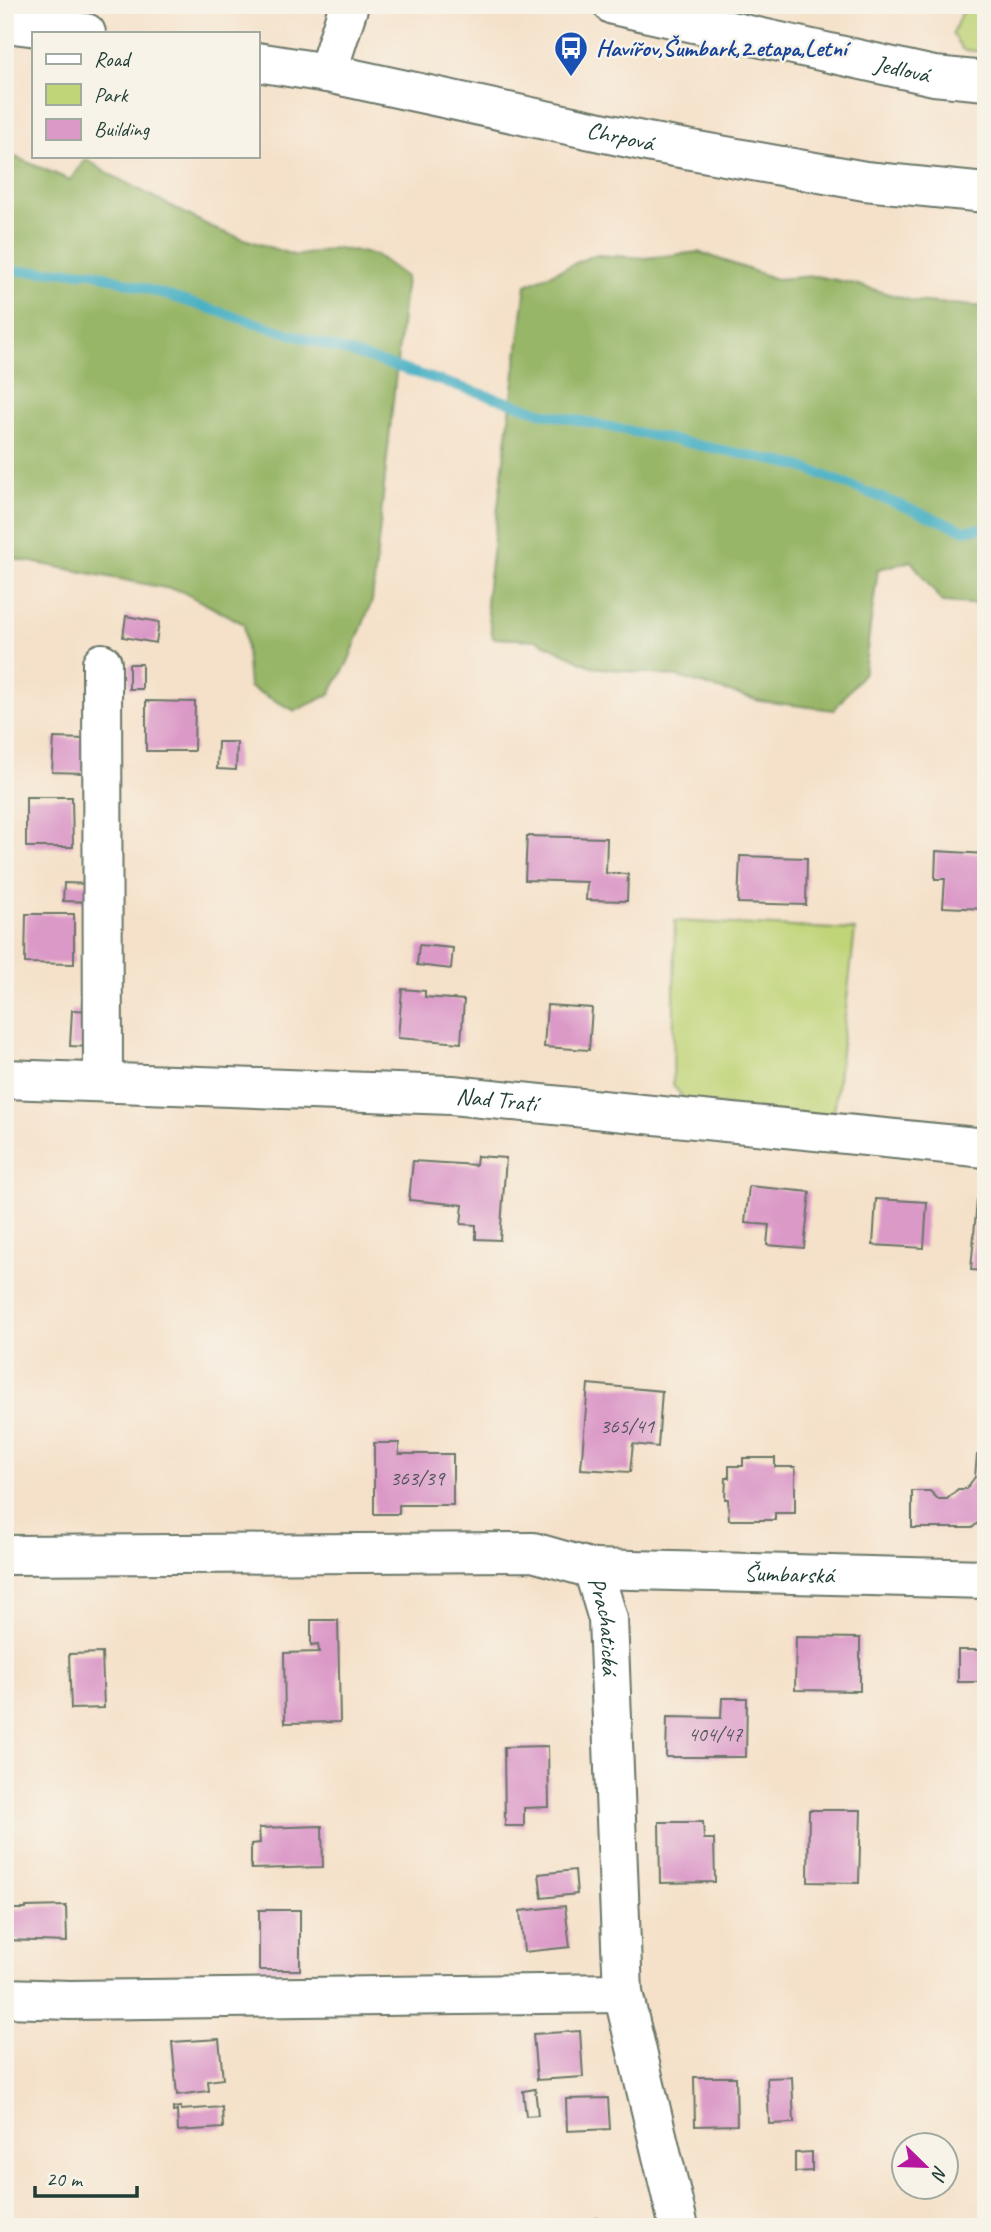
<svg xmlns="http://www.w3.org/2000/svg" width="991" height="2232" font-family="Caveat,sans-serif">
  <rect width="100%" height="100%" fill="#f7f3e8"/>
  <filter id="ink" filterUnits="userSpaceOnUse"><feTurbulence type="fractalNoise" baseFrequency=".0143" numOctaves="2"/><feDisplacementMap in="SourceGraphic" scale="14" xChannelSelector="R" yChannelSelector="G"/><feConvolveMatrix kernelMatrix="1 2 1 2 8 2 1 2 1" color-interpolation-filters="sRGB"/></filter>
  <filter id="wash" filterUnits="userSpaceOnUse"><feTurbulence type="fractalNoise" baseFrequency=".00686" numOctaves="4" result="noise"/><feDisplacementMap in="SourceGraphic" scale="28" xChannelSelector="R" yChannelSelector="G"/><feGaussianBlur stdDeviation="1.57" result="paint"/><feColorMatrix in="noise" values="0 0 0 0 0 0 0 0 0 0 0 0 0 0 0 0 0 1.4 0 .05"/><feComposite in="paint" operator="in"/></filter>
  <g filter="url(#wash)">
    <rect width="100%" height="100%" fill="#f5e1c9"/>
    <g fill="#c0d478" stroke="#708856" stroke-width="2">
      <path d="M969 5H986V52L963 50 953 34 959 18Z"/>
      <path d="M675 921 855 930 833 1122 685 1100 673 1085Z"/>
    </g>
    <g fill="#98b668" stroke="#5c7a4e" stroke-width="2">
      <path d="M5 153 70 180 86 159 107 173 217 230 296 256 337 248 376 255 406 277 372 601 348 662 329 695 295 711 249 687 244 624 181 591 5 557Z"/>
      <path d="M699 252 776 279 815 276 851 283 913 301 986 307V605L942 602 911 561 878 569 864 672 834 710 760 701 678 677 593 667 537 640 493 638 486 602 526 285 594 255 646 258Z"/>
    </g>
    <g fill="none" stroke-linecap="round" stroke-linejoin="round">
      <path stroke="#45afc3" stroke-width="10" d="M5 271 92 272 547 414 800 466 964 530 986 528"/>
    </g>
    <g id="blocks">
      <g fill="#db99c8">
        <path d="M126 616 159 622 156 643 123 637Z"/>
        <rect x="129" y="664" width="13" height="25"/>
        <path d="M146 701 195 702 194 751H146Z"/>
        <path d="M54 738 86 739 84 773 52 772Z"/>
        <path d="M218 742H237L236 770 217 769Z"/>
        <path d="M26 797H72L73 847H26Z"/>
        <path d="M527 836 607 838 606 873 628 874 627 901 586 900 587 882 525 880Z"/>
        <path d="M936 851 986 854 985 909 943 907 945 879H935Z"/>
        <path d="M740 856 807 858 806 905 738 903Z"/>
        <path d="M64 883 92 884 91 902 63 901Z"/>
        <path d="M26 914H74V964L25 963Z"/>
        <path d="M419 945 453 948 451 969 417 965Z"/>
        <path d="M402 989 425 991V997L464 1000 461 1043 398 1038Z"/>
        <path d="M547 1005 592 1008 589 1050 544 1047Z"/>
        <path d="M72 1010 94 1011 93 1047 70 1046Z"/>
        <path d="M477 1156 506 1158 500 1240 476 1239V1225L461 1224 463 1205 409 1200 413 1161 476 1165Z"/>
        <path d="M749 1186 810 1192 804 1248 767 1245 769 1225 745 1223Z"/>
        <path d="M876 1199 927 1202 924 1248 873 1245Z"/>
        <path d="M977 1200H986V1271L971 1270Z"/>
        <path d="M588 1384 662 1391 658 1447 633 1444 630 1472 581 1469Z"/>
        <path d="M374 1443H399V1454H453V1505H399V1514H374Z"/>
        <path d="M977 1455H986V1516L972 1528H912V1491H930L938 1499H947L958 1489H966L975 1477Z"/>
        <path d="M743 1458H775V1467H795V1513H775V1520H729L728 1499H725L726 1478H729V1466H743Z"/>
        <path d="M311 1620H338L340 1722 285 1723 284 1653 319 1652 318 1644 311 1645Z"/>
        <path d="M796 1637 860 1638V1691L795 1690Z"/>
        <rect x="958" y="1650" width="28" height="32"/>
        <path d="M102 1653 104 1708 71 1709 69 1654Z"/>
        <path d="M722 1698H747L746 1757H666L667 1717 721 1718Z"/>
        <path d="M548 1746 549 1807 524 1808V1826H505L504 1747Z"/>
        <path d="M809 1810H861L859 1883 808 1882Z"/>
        <path d="M659 1822H703L704 1839H714L715 1882 660 1883Z"/>
        <path d="M322 1826 323 1867 251 1869V1844L260 1843 259 1828Z"/>
        <path d="M575 1870 577 1894 542 1898 539 1874Z"/>
        <path d="M5 1882H11V1909H26V1907L66 1906 67 1942 5 1940Z"/>
        <path d="M565 1906 570 1947 524 1952 520 1911Z"/>
        <rect x="259" y="1910" width="41" height="60"/>
        <path d="M580 2031 583 2077 537 2080 533 2034Z"/>
        <path d="M219 2039 223 2079 208 2081 209 2091 177 2095 172 2042Z"/>
        <path d="M694 2077H736L737 2125 695 2126Z"/>
        <path d="M792 2077 794 2123 769 2124 767 2078Z"/>
        <path d="M535 2089 538 2115 526 2116 523 2091Z"/>
        <path d="M608 2098 610 2129 567 2131 566 2099Z"/>
        <path d="M181 2107V2110L222 2107 223 2128 178 2131 177 2111 173 2112V2108Z"/>
        <path d="M812 2152V2171L795 2172V2153Z"/>
        <path d="M597 2218 599 2227H563V2225Z"/>
      </g>
    </g>
  </g>
  <g filter="url(#ink)">
    <use href="#blocks" fill-opacity="0" stroke="#6a7668" stroke-width="2"/>
    <g fill="none" stroke-linecap="round" stroke-linejoin="round">
      <g stroke="#6a7668" stroke-width="42">
        <g id="minor">
          <path id="s1" d="M613 5 934 76 986 81"/>
          <path d="M5 23 86 33"/>
          <path id="s2" d="M257 62 327 73 647 142 865 181 986 193"/>
          <path d="M327 73 349 5"/>
          <path d="M102 663 103 1082"/>
          <path id="s3" d="M5 1079 452 1095 986 1148"/>
          <path id="s4" d="M5 1555 533 1552 593 1569 608 1619 623 1993 679 2227"/>
          <path id="s5" d="M593 1569 986 1579"/>
          <path d="M5 1998 70 2000 623 1993"/>
        </g>
      </g>
      <use href="#minor" stroke="#fff" stroke-width="38"/>
    </g>
  </g>
  <defs>
    <g id="bus-pin" transform="scale(1.75)"><path d="M0 17L-7.5 6A9.5 9.5 0 1 1 7.5 6Z" fill="#1a4fb4" stroke="#f7f3e8"/><path d="M-5-6H5V4H4V6H2V4H-2V6H-4V4H-5ZM-3.5-4V0h7V-4ZM-3.5 1.2v1.5H-2V1.2ZM2 1.2v1.5H3.5V1.2Z" fill="#fff"/></g>
  </defs>
  <g fill-rule="evenodd">
    <use href="#bus-pin" x="571" y="48"/>
  </g>
  <g text-anchor="middle" dominant-baseline="central" stroke-width="5" stroke-linejoin="round" paint-order="stroke">
    <g font-size="21" fill="#4e5459">
      <text x="627" y="1426">365/41</text>
      <text x="417" y="1478">363/39</text>
      <text x="715" y="1734">404/47</text>
    </g>
    <g font-size="24" font-weight="bold" fill="#164399" stroke="#f7f3e8" text-anchor="start">
      <text x="596" y="48">Havířov,Šumbark,2.etapa,Letní</text>
    </g>
    <g font-size="24" fill="#1f3d34" stroke="#f7f3e8">
      <text stroke="none"><textPath href="#s1" startOffset="296">Jedlová</textPath></text>
      <text stroke="none"><textPath href="#s2" startOffset="371">Chrpová</textPath></text>
      <text stroke="none"><textPath href="#s3" startOffset="492">Nad Tratí</textPath></text>
      <text stroke="none"><textPath href="#s5" startOffset="196">Šumbarská</textPath></text>
      <text stroke="none"><textPath href="#s4" startOffset="649">Prachatická</textPath></text>
    </g>
  </g>
  <rect width="991" height="2232" fill="none" stroke="#f7f3e8" stroke-width="28"/>
  <rect x="32" y="32" width="228" height="126" fill="#f7f3e8" stroke="#a1aaa0" stroke-width="2"/>
  <rect x="46" y="54" width="35" height="10" fill="#ffffff" stroke="#a1aaa0" stroke-width="2"/>
  <text x="94" y="66" font-size="21" fill="#1f3d34">Road</text>
  <rect x="46" y="84" width="35" height="21" fill="#c0d478" stroke="#a1aaa0" stroke-width="2"/>
  <text x="94" y="102" font-size="21" fill="#1f3d34">Park</text>
  <rect x="46" y="119" width="35" height="21" fill="#db99c8" stroke="#a1aaa0" stroke-width="2"/>
  <text x="94" y="136" font-size="21" fill="#1f3d34">Building</text>
  <g transform="translate(925 2166) rotate(113)"><circle r="33" fill="#f7f3e8" stroke="#a1aaa0" stroke-width="2"/>
  <path d="M0-5L12 26L0 18L-12 26Z" fill="#b5179e"/>
  <text y="-10" font-size="19" font-weight="bold" text-anchor="middle" fill="#1f3d34">N</text>
  </g>
  <path d="M35 2186v10h102v-10" fill="none" stroke="#1f3d34" stroke-width="3.5"/>
  <text x="46" y="2186" font-size="21" fill="#1f3d34" stroke="#f7f3e8" stroke-width="5" paint-order="stroke">20 m</text>
</svg>
